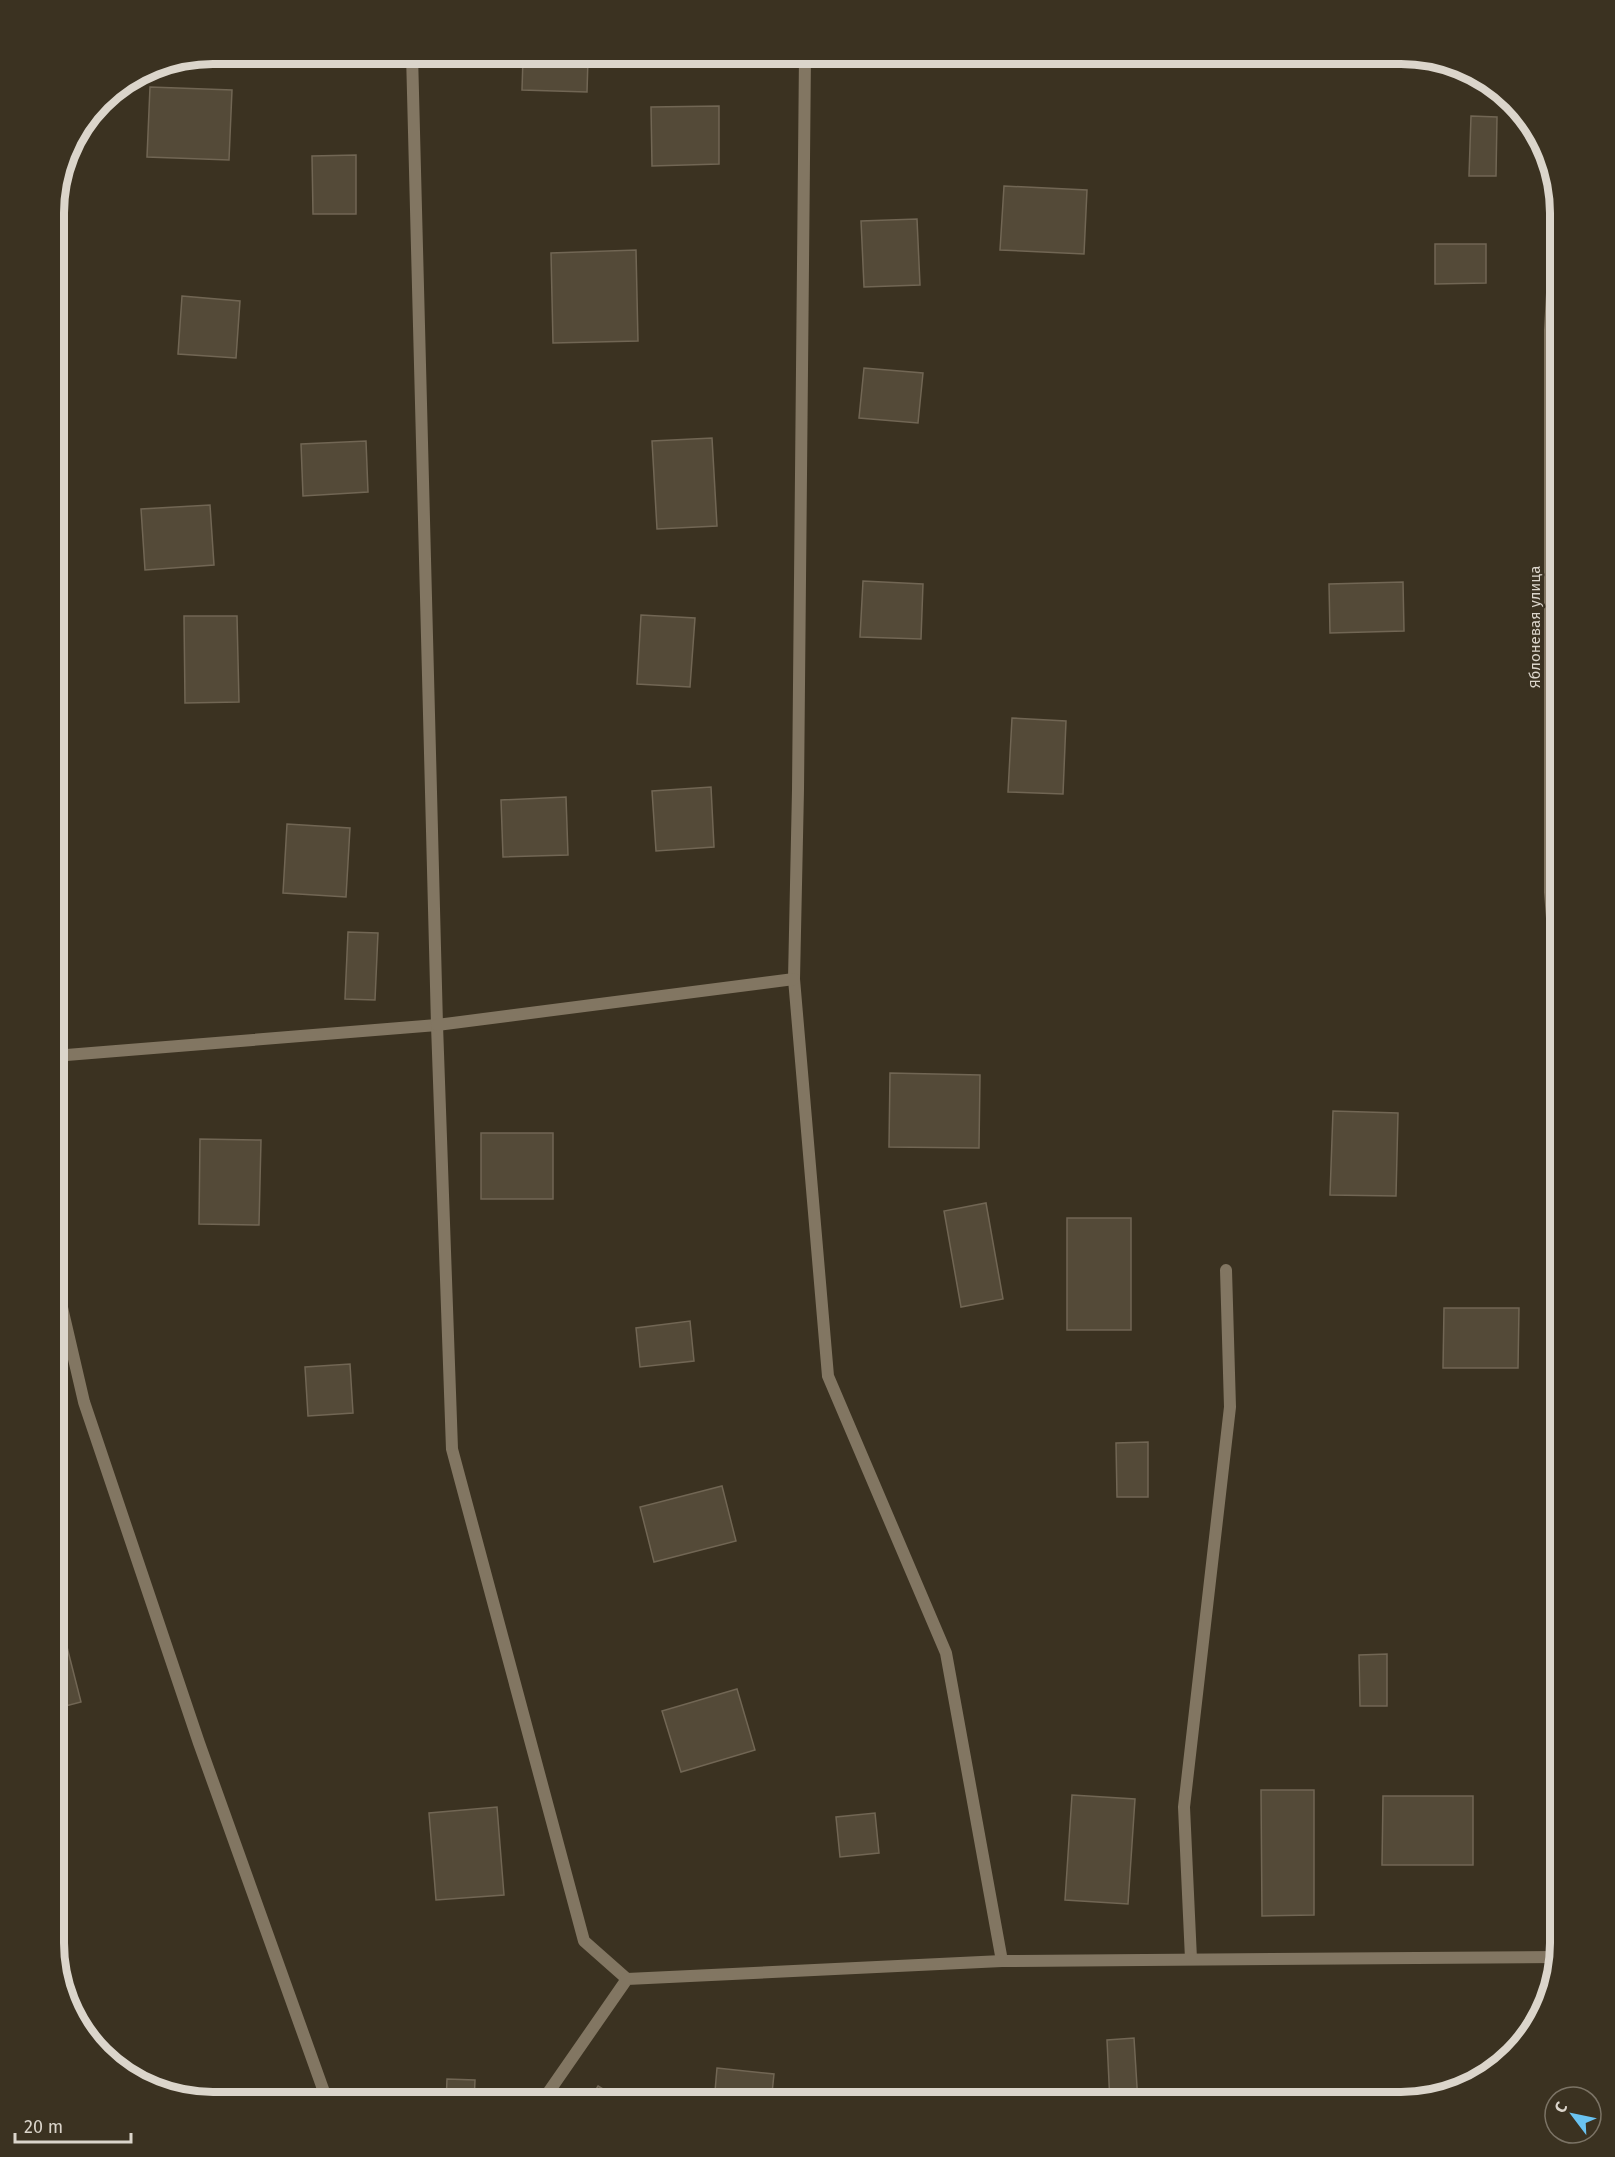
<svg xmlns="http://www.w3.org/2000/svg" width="1615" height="2157" font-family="'Fira Sans',sans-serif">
  <rect width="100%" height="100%" fill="#3b3221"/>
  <g fill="#544a38" stroke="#716654" stroke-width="1.5">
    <path d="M523 57 588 59 587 92 522 90Z"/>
    <path d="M150 87 232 90 229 160 147 157Z"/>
    <path d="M719 106V164L652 166 651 107Z"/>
    <path d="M1471 116 1497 117 1496 176H1469Z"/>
    <path d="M356 155V214H313L312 156Z"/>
    <path d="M1004 186 1087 190 1084 254 1000 250Z"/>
    <path d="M917 219 920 285 864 287 861 221Z"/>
    <path d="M1435 244H1486V283L1435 284Z"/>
    <path d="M636 250 638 341 553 343 551 253Z"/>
    <path d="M182 296 240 301 236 358 178 354Z"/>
    <path d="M864 368 923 373 918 423 859 418Z"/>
    <path d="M712 438 717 526 657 529 652 441Z"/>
    <path d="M366 441 368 492 303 496 301 444Z"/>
    <path d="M210 505 214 565 145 570 141 509Z"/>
    <path d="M863 581 923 584 921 639 860 637Z"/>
    <path d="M1403 582 1404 631 1330 633 1329 584Z"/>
    <path d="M641 615 695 618 690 687 637 684Z"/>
    <path d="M184 616H237L239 702 185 703Z"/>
    <path d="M1012 718 1066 721 1063 794 1008 792Z"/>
    <path d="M711 787 714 847 656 851 652 791Z"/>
    <path d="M566 797 568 855 503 857 501 800Z"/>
    <path d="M287 824 350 828 346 897 283 893Z"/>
    <path d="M348 932 378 933 375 1000 345 999Z"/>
    <path d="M890 1073 980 1075 979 1148 889 1147Z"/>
    <path d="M1333 1111 1398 1113 1396 1196 1330 1195Z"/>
    <rect x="481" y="1133" width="72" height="66"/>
    <path d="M200 1139 261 1140 259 1225 199 1224Z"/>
    <path d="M986 1203 1003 1299 961 1307 944 1211Z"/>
    <rect x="1067" y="1218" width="64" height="112"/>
    <path d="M1444 1308H1519L1518 1368H1443Z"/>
    <path d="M690 1321 694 1361 640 1367 636 1328Z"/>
    <path d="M350 1364 353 1413 308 1416 305 1367Z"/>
    <path d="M1148 1442V1497H1117L1116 1443Z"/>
    <path d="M722 1486 736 1541 654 1562 640 1507Z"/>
    <path d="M67 1647 81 1702 54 1709V1650Z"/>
    <path d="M1387 1654V1706H1360L1359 1655Z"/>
    <path d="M737 1689 755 1750 681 1772 662 1711Z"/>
    <path d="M1261 1790H1314V1915L1262 1916Z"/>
    <path d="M1072 1795 1135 1799 1128 1904 1065 1900Z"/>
    <path d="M1383 1796H1473V1865H1382Z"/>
    <path d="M497 1807 504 1895 436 1900 429 1813Z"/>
    <path d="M875 1813 879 1853 840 1857 836 1817Z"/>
    <path d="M1134 2038 1138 2103H1110L1107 2040Z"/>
    <path d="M717 2068 774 2074 771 2103H714Z"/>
    <path d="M447 2079 475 2080 474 2103H446Z"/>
    <path d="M598 2086 626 2103H588Z"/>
  </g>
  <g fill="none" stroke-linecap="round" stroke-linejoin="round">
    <g stroke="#827662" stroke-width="12">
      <path d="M54 1056 437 1025"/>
      <path d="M1191 1959 1184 1807 1230 1407 1226 1270"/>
    </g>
    <g stroke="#827662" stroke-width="12">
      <path d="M412 54 437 1025 452 1449 584 1941 627 1979"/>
      <path d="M805 54 798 790 794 979 828 1376 946 1653 1002 1961"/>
      <path d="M1557 200 1550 330V892L1560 1022 1561 1053"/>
      <path d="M437 1025 794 979"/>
      <path d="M54 1273 84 1402 199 1743 328 2103"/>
      <path d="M541 2103 627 1979 1002 1961 1558 1957"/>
    </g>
  </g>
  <g text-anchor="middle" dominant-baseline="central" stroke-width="4.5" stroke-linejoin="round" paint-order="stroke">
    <g font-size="15" fill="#dbd5cb" stroke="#3b3221">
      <text transform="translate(1535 627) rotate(-90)">Яблоневая улица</text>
    </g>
  </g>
  <path d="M0 0H1615V2157H0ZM213 64H1401A149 149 0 0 1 1550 213V1943A149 149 0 0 1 1401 2092H213A149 149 0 0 1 64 1943V213A149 149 0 0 1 213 64Z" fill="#3b3221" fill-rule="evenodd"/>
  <path fill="none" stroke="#dbd5cb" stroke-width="8" d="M213 64H1401A149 149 0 0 1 1550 213V1943A149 149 0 0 1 1401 2092H213A149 149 0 0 1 64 1943V213A149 149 0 0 1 213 64Z"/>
  <g transform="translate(1573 2115) rotate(302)"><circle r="28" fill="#3b3221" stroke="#7b7365" stroke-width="1.5"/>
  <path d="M0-4.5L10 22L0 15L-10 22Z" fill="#6ac3f1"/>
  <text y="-9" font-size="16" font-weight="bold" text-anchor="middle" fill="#dbd5cb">С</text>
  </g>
  <path d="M15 2133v9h116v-9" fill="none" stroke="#dbd5cb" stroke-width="3"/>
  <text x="24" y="2133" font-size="18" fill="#dbd5cb" stroke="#3b3221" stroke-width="4.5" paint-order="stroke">20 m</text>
</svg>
